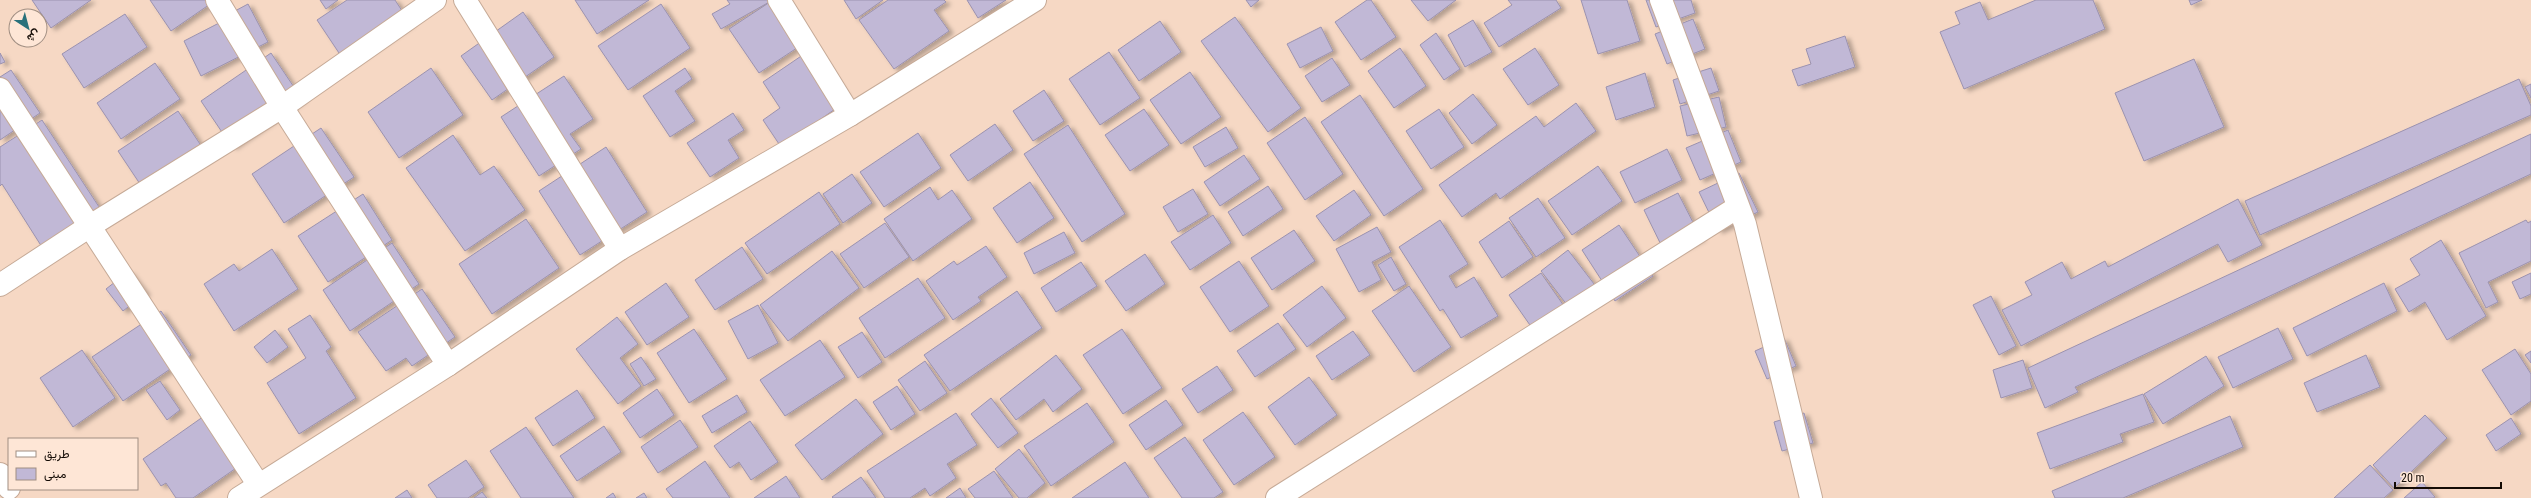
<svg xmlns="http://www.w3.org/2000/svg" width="2531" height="498" font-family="'Roboto Condensed',Vazirmatn,sans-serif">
  <defs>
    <filter id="shadow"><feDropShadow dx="4.5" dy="2.5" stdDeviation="2" flood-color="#0004"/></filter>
  </defs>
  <rect width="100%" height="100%" fill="#f6d8c4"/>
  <g fill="#c1b8d6" stroke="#9b92af" filter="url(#shadow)">
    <path d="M32 0H91L51 28Z"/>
    <path d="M150 0H216L171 31Z"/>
    <path d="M320 0H338L326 9Z"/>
    <path d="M347 0H395L410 23 347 65 317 20Z"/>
    <path d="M575 0H649L597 34Z"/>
    <path d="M727 0H773L721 29 712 14 730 4Z"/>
    <path d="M773 0 809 40 759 73 729 29Z"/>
    <path d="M844 0H883L856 19Z"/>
    <path d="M888 0H944L946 2 934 10 949 31 894 69 859 20Z"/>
    <path d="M967 0H1006L978 18Z"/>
    <path d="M1246 0H1259L1251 7Z"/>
    <path d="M1367 0H1371L1396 37 1361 60 1335 22Z"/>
    <path d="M1411 0H1456L1428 21Z"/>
    <path d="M1508 0H1556L1561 8 1499 47 1484 23 1512 5Z"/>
    <path d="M1581 0H1627L1640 41 1598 54Z"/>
    <path d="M1646 0H1691L1695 13 1656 27Z"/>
    <path d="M2036 0H2093L2105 29 1964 89 1940 32 1960 24 1955 12 1980 2 1988 20Z"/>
    <path d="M2189 0H2202L2191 5Z"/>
    <path d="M248 4 268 42 201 76 184 41 221 22 220 19Z"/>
    <path d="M661 4 690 48 628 90 598 46Z"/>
    <path d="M523 12 554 57 492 100 461 56Z"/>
    <path d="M125 14 147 47 84 88 62 54Z"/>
    <path d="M1235 17 1301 108 1268 132 1201 41Z"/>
    <path d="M1693 19 1705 49 1667 64 1655 34Z"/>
    <path d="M1473 20 1492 52 1465 67 1448 35Z"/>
    <path d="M1160 21 1181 52 1139 81 1118 50Z"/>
    <path d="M1321 27 1333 51 1300 68 1287 44Z"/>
    <path d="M1436 33 1460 69 1444 80 1420 45Z"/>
    <path d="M1845 36 1855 67 1798 86 1792 70 1811 64 1806 49Z"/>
    <path d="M813 48 848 100 781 147 763 120 780 108 763 82Z"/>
    <path d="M1400 48 1426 86 1394 108 1368 71Z"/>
    <path d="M1535 48 1559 85 1528 105 1503 69Z"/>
    <path d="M1109 52 1140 98 1100 125 1069 79Z"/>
    <path d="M0 53 5 62 0 64Z"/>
    <path d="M271 53 302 99 232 147 201 101Z"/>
    <path d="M1332 58 1350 85 1322 102 1305 76Z"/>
    <path d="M2194 59 2224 127 2144 161 2115 93Z"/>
    <path d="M155 63 180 99 121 139 97 103Z"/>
    <path d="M431 68 463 115 399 158 368 112Z"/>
    <path d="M685 68 692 79 675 91 695 121 670 137 643 96Z"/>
    <path d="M1711 68 1719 91 1680 104 1673 80Z"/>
    <path d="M11 70 40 113 0 140V77Z"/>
    <path d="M1190 72 1221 117 1181 144 1150 100Z"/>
    <path d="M1645 73 1655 107 1616 120 1606 87Z"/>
    <path d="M564 76 593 119 570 134 581 149 539 176 501 117Z"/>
    <path d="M2519 79 2531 106V115L2260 235 2245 201Z"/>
    <path d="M2531 84V98L2525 87Z"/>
    <path d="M1044 90 1064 121 1033 141 1013 111Z"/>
    <path d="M1473 94 1497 125 1472 144 1449 113Z"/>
    <path d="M1360 95 1423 189 1384 216 1321 122Z"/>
    <path d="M1719 97 1726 127 1687 136 1680 106Z"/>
    <path d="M1576 103 1596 131 1500 199 1496 193 1462 217 1439 185 1536 116 1544 127Z"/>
    <path d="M1144 109 1169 145 1130 171 1105 135Z"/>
    <path d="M1439 109 1464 147 1431 169 1406 131Z"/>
    <path d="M178 111 206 153 146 193 118 151Z"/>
    <path d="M733 113 744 130 728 140 739 158 710 177 687 143Z"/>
    <path d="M1305 117 1343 174 1305 200 1267 143Z"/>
    <path d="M42 120 105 216 47 255 2 184 0 186V147Z"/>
    <path d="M995 124 1013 150 968 181 950 155Z"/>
    <path d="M1068 125 1125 214 1082 242 1024 154Z"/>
    <path d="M1226 127 1238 148 1205 167 1193 147Z"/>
    <path d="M321 128 354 177 284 223 252 174Z"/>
    <path d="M1728 130 1741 162 1700 180 1686 148Z"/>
    <path d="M918 133 941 168 884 207 860 172Z"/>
    <path d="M2531 134V174L2075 387 2078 392 2045 408 2028 368Z"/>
    <path d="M453 135 480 175 494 166 525 210 465 251 406 168Z"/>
    <path d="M606 147 647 212 580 255 539 191Z"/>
    <path d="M1667 149 1682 180 1635 203 1620 172Z"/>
    <path d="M1244 155 1260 179 1220 206 1204 182Z"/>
    <path d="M1598 166 1622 201 1572 235 1548 201Z"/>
    <path d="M1739 173 1758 212 1718 231 1699 192Z"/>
    <path d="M852 174 872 203 843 223 823 194Z"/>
    <path d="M1030 182 1054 218 1017 243 993 208Z"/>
    <path d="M1268 186 1283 209 1243 236 1228 212Z"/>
    <path d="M930 187 938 200 952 190 972 219 913 261 884 219Z"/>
    <path d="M1193 189 1208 214 1178 232 1163 207Z"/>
    <path d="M1354 190 1371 215 1334 241 1316 216Z"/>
    <path d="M819 192 840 224 767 274 745 243Z"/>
    <path d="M1678 193 1701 238 1666 255 1644 210Z"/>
    <path d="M363 194 392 240 328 282 298 236Z"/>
    <path d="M1538 198 1565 238 1536 257 1509 218Z"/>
    <path d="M2238 199 2262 245 2228 262 2218 244 2021 346 2002 310 2032 295 2025 282 2062 262 2071 279 2105 261 2108 267Z"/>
    <path d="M1213 215 1231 243 1190 270 1171 242Z"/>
    <path d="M526 219 559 268 492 314 459 264Z"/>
    <path d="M1440 220 1468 264 1449 276 1456 288 1474 277 1498 316 1461 338 1443 309 1440 311 1399 247Z"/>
    <path d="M2526 220 2528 223 2531 221V261L2488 282 2498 302 2486 308 2459 253Z"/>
    <path d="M1509 221 1533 257 1502 278 1479 242Z"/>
    <path d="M885 223 909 257 864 288 840 254Z"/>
    <path d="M1619 225 1653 276 1615 301 1582 250Z"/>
    <path d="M1377 227 1391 252 1372 262 1381 280 1359 292 1336 249Z"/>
    <path d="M1294 230 1315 261 1272 290 1251 258Z"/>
    <path d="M1064 232 1075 253 1034 274 1024 253Z"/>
    <path d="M2441 240 2486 316 2447 340 2425 302 2409 312 2395 289 2420 275 2410 259Z"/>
    <path d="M392 243 419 284 350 331 323 290Z"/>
    <path d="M986 246 1007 277 978 297 981 301 953 320 926 281 954 261 957 265Z"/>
    <path d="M742 247 763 279 715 310 695 280Z"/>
    <path d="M272 249 298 289 234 331 204 284 234 264 239 271Z"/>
    <path d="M1568 250 1601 293 1574 314 1541 271Z"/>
    <path d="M832 251 859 288 788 341 760 305Z"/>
    <path d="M1145 254 1165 284 1126 311 1105 281Z"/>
    <path d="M1391 257 1406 284 1394 291 1378 265Z"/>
    <path d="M1239 261 1269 306 1230 332 1200 287Z"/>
    <path d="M1081 262 1097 286 1056 312 1041 288Z"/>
    <path d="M129 271 146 293 123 311 106 289Z"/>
    <path d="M1541 273 1564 306 1532 328 1509 295Z"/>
    <path d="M2531 273V294L2520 299 2512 282Z"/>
    <path d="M918 278 945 318 885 358 859 318Z"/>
    <path d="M666 283 689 317 647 345 625 312Z"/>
    <path d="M2384 283 2397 311 2307 356 2293 328Z"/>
    <path d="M1322 286 1346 318 1307 347 1283 315Z"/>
    <path d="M1409 286 1451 347 1414 372 1372 311Z"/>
    <path d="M422 289 455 337 412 366 406 358 386 371 358 332Z"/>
    <path d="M1017 291 1042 328 950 391 924 355Z"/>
    <path d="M1991 296 2016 346 1999 355 1973 305Z"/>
    <path d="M758 305 778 343 748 359 728 321Z"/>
    <path d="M161 311 191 355 123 401 92 357Z"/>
    <path d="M310 315 331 347 326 351 356 398 299 434 267 383 306 358 288 329Z"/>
    <path d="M617 317 638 344 620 358 641 386 618 404 576 349Z"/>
    <path d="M1278 323 1296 349 1255 377 1237 351Z"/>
    <path d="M2278 328 2293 359 2233 388 2218 357Z"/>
    <path d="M694 329 727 379 689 403 657 353Z"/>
    <path d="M1122 329 1162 388 1123 414 1083 355Z"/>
    <path d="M275 330 288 347 267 363 254 347Z"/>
    <path d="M1353 331 1370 355 1332 380 1316 356Z"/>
    <path d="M862 332 882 362 858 378 838 347Z"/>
    <path d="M1784 338 1796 366 1767 379 1755 351Z"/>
    <path d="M820 340 845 377 785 416 760 380Z"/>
    <path d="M2515 349 2531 374V401L2511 415 2482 370Z"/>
    <path d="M82 350 115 398 73 427 40 378Z"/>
    <path d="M2531 351V363L2525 355Z"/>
    <path d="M1056 355 1082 389 1053 412 1044 399 1016 420 1000 399Z"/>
    <path d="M2366 355 2380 387 2317 412 2304 383Z"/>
    <path d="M2206 356 2224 386 2163 424 2144 394Z"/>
    <path d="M641 357 656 379 644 386 630 364Z"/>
    <path d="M2023 360 2032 388 2001 398 1993 370Z"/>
    <path d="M925 361 947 393 920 411 898 380Z"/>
    <path d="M1217 366 1233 390 1198 413 1182 389Z"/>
    <path d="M1309 377 1337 415 1295 445 1268 407Z"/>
    <path d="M160 381 180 410 167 420 146 390Z"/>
    <path d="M897 386 915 414 891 430 873 402Z"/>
    <path d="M657 389 674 415 640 438 623 413Z"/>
    <path d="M577 390 595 418 553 446 535 418Z"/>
    <path d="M2143 394 2154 422 2120 434 2123 442 2050 469 2037 433Z"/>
    <path d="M737 395 747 412 712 433 702 416Z"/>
    <path d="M991 398 1018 433 998 448 971 414Z"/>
    <path d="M856 399 883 434 822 480 795 445Z"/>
    <path d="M1166 400 1183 425 1146 450 1129 425Z"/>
    <path d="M1087 403 1114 442 1051 486 1024 446Z"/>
    <path d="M1243 412 1275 457 1234 485 1203 440Z"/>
    <path d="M956 413 977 445 947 464 956 478 930 496 925 488 910 498H885L867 471Z"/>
    <path d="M1804 413 1813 443 1782 451 1774 422Z"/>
    <path d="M207 414 242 464 193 498H176L166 483 161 486 143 459Z"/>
    <path d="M2425 415 2447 438 2394 488 2373 465Z"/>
    <path d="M2230 416 2243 447 2123 498H2055L2052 491Z"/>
    <path d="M2511 418 2521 434 2496 451 2486 435Z"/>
    <path d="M680 420 698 447 658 473 641 447Z"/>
    <path d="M750 421 778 462 751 480 739 462 730 468 714 446Z"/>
    <path d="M604 426 621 452 577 481 560 456Z"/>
    <path d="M526 427 574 498H521L490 451Z"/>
    <path d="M1185 437 1223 492 1214 498H1182L1154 458Z"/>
    <path d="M1019 449 1045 483 1027 498H1019L995 469Z"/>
    <path d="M466 460 484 487 468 498H437L428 485Z"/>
    <path d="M705 461 730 498H673L666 489Z"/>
    <path d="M1125 462 1149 498H1072Z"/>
    <path d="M2370 465 2393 490 2384 498H2334Z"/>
    <path d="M994 471 1013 498H975L968 489Z"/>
    <path d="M786 476 800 498H754Z"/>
    <path d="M861 477 876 498H833L832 497Z"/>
    <path d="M2422 482 2435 497 2433 498H2404Z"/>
    <path d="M960 488 966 498H946Z"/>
    <path d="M407 490 412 498H395Z"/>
    <path d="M482 492 487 498H474Z"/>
    <path d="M613 493 616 498H606Z"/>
    <path d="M644 493 647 498H636Z"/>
  </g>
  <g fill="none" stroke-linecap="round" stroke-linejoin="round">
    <g stroke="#c6aa97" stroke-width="24">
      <g id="minor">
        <path d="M217 0 282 107 448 365"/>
        <path d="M465 0 620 249"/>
        <path d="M779 0 850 115"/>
        <path d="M1661 0 1745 224 1811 498"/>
        <path d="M0 89 258 484"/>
        <path d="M0 285 90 226 282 107 435 0"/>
        <path d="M0 474 9 488"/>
        <path d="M239 498 448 365 620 249 850 115 1035 0"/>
        <path d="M1277 498 1738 207"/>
      </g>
    </g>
    <use href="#minor" stroke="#fff" stroke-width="22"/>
  </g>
  <rect x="8" y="438" width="130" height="52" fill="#fee6d6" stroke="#a08e82"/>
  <rect x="16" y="451" width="20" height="6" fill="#ffffff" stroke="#a08e82"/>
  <text x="44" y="458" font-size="12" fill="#140b05">طريق</text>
  <rect x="16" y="468" width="20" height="12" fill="#c1b8d6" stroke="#a08e82"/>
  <text x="44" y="478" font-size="12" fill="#140b05">مبنى</text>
  <g transform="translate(28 28) rotate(144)"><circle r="19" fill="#fee6d6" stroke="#a08e82"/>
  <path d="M0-3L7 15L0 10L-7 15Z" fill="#29717b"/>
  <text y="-6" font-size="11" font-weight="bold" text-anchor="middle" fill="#140b05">ش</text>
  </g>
  <path d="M2395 482v6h106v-6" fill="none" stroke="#140b05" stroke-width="2"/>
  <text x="2401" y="482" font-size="12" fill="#140b05" stroke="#fee6d6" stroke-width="3" paint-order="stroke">20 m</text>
</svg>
